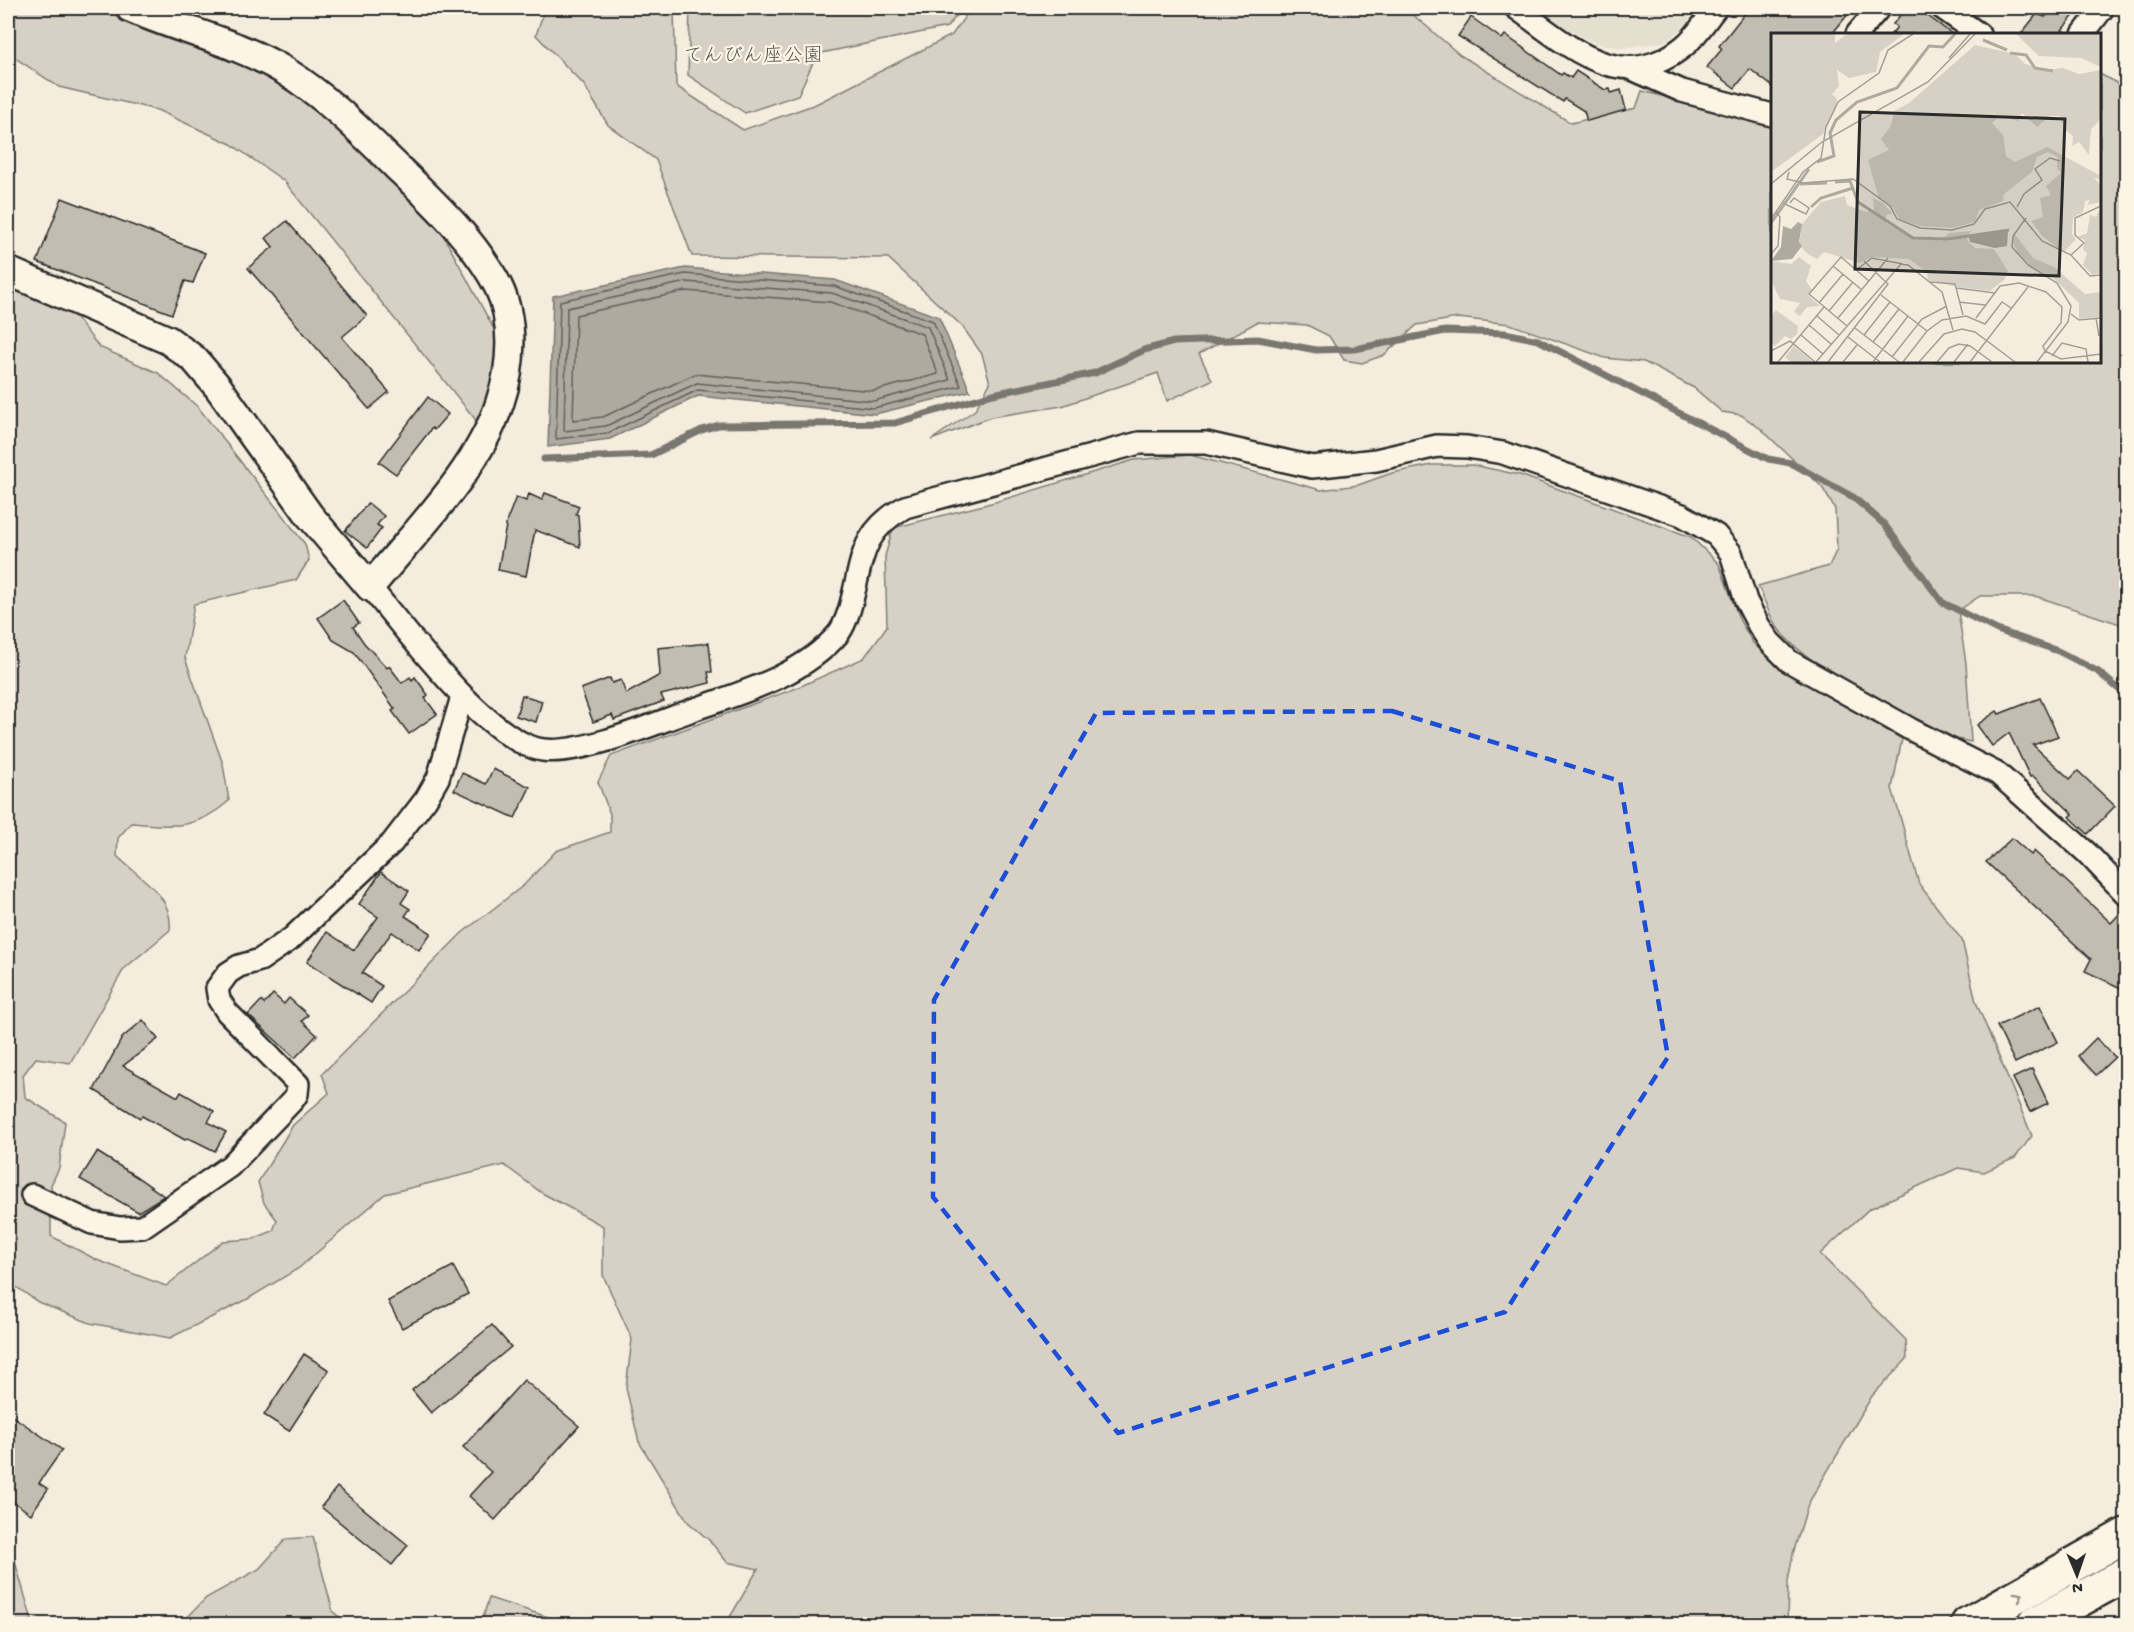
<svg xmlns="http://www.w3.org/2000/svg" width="2134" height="1632" font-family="'Gochi Hand','Klee One',sans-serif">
  <rect width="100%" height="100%" fill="#f4edde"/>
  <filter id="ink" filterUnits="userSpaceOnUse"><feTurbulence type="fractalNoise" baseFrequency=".0167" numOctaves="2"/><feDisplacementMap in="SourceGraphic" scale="12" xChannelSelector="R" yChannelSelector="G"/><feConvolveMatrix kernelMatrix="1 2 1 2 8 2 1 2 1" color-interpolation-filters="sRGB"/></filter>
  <g filter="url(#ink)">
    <path fill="#e5dfd0" d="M1538 8H1698L1681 30 1664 42 1620 48 1595 43 1572 32Z"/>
    <g fill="#d6d1c4" stroke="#807e78" stroke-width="1.5">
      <path d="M8 8H119L254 55 428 207 502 344 487 434 284 181 231 144 157 110 59 87 8 53Z"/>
      <path d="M545 8H674L676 86 743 130 816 104 952 35 971 8H1405L1460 55 1571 123 1636 108 1642 91 1749 118 1772 120V362H2100V74L2126 88V626L2035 596H1980L1958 611 1966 663 1971 742 1957 739C1910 716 1801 667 1775 624 1768 612 1764 598 1758 586L1829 566 1837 549 1835 509 1822 487 1761 429 1741 415 1722 412 1694 388 1644 362 1605 358 1510 324 1458 318 1417 325 1384 355 1362 363 1344 360 1329 336 1307 325 1257 322 1199 354 1212 380 1167 401 1158 373 1062 406 991 417 931 440 975 410 990 383 982 354 962 326 888 258 692 256 656 160 608 125 584 85 536 35Z"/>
      <path d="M690 8H963L947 27 817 54 798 95 745 113 688 75Z"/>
      <path d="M8 280 74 315 99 347 158 373 198 407 305 544 309 560 296 580 194 604 185 658 223 764 229 801C194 831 174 826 131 823L118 838 117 856C140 879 173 894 170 930L124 969 70 1063 36 1058 23 1075 25 1097 65 1122 59 1168 51 1185V1236L97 1260 166 1286 223 1241 253 1239 273 1231 277 1220 264 1203 258 1182 293 1125 329 1093 322 1074 462 933 524 885 556 851 610 832V814L598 782 611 756 794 689 864 658 887 626 885 556 893 528 995 502 1134 460 1190 455 1321 490 1358 485 1392 473 1432 465H1473L1520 475 1691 537 1719 564 1740 621 1753 643 1779 668 1902 739 1892 788 1919 884 1962 940 1976 1002 2032 1136 2015 1158 1984 1172 1958 1168 1869 1209 1820 1254 1906 1340 1907 1359 1872 1396 1808 1504 1793 1554 1788 1581 1787 1624H726L758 1569 727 1562 710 1541 688 1522 639 1442 626 1388 632 1339 603 1275V1226L542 1193 504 1165 385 1194 299 1268 246 1300 170 1338 90 1323 38 1302 8 1281Z"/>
      <path d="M8 1537 33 1624H8Z"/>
      <path d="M313 1537 333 1612 349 1624H181L206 1598 259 1569 286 1539Z"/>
      <path d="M489 1598 570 1624H481Z"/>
    </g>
    <path fill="#afaaa0" stroke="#7a7771" stroke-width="1.5" d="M685 268 835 280 939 317 970 391 875 414 698 396 610 439 548 447 553 296Z"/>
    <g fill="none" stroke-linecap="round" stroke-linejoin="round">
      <g stroke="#605e5a" stroke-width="1.5">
        <path d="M685 274 834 286 933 321 961 386 874 408 698 390 608 433 556 439 560 301Z"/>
        <path d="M686 282 832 293 928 327 950 380 874 401 697 383 606 426 564 431 567 308Z"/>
        <path d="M686 291 830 302 922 334 938 374 873 391 695 374 603 417 573 420 576 315Z"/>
      </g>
      <path stroke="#7a7771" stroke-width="7" d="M544 459 651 455 702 430 719 425 895 423 993 394 1095 373 1144 350 1174 342 1258 339 1316 350 1355 349 1445 331 1505 333 1538 340 1768 459 1791 463 1853 497 1884 524 1942 602 1997 630 2058 651 2097 671 2126 695"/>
    </g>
    <g fill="#c2bdb1" stroke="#2b2b2b" stroke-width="1.5">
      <path d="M1749 8H1853L1832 34H1773V87L1750 69 1735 88 1707 67 1722 49 1719 46Z"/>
      <path d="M1906 8H1917L1952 34H1891L1897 27 1893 24Z"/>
      <path d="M2053 8H2080L2062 30 2069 34H2021L2037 14 2045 17Z"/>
      <path d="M1471 17 1502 39 1505 35 1561 75 1563 73 1571 78 1576 71 1605 90 1610 89 1611 93 1621 90 1626 110 1587 121 1584 111 1565 99 1563 102 1458 36Z"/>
      <path d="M62 198 205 253 193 283 185 281 172 314 37 262Z"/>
      <path d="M287 221 367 316 342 337 389 392 369 409 248 268 273 247 266 238Z"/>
      <path d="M428 397 448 414 434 430 432 428 396 474 379 462Z"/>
      <path d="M545 493 579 506 576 514 578 515 580 547 535 530 526 576 498 570 507 520 516 497 526 501 529 494 542 500Z"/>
      <path d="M368 503 384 516 377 525 382 528 367 548 345 531Z"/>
      <path d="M343 600 359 623 353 627 364 643 387 668 389 666 402 683 410 677 412 680 415 677 428 695 425 698 437 714 409 734 392 711 395 709 354 652 333 640 318 618Z"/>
      <path d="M709 643 712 672H708L710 683 661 695 664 701 614 720 612 715 593 722 581 689 610 678 612 683 621 680 626 694 660 675 658 648Z"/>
      <path d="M522 695 542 701 536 722 516 716Z"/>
      <path d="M2040 698 2058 736 2033 745 2070 779 2078 771 2115 806 2088 834 2070 817 2073 814 2033 776 2030 777 2009 733 1992 746 1977 725 1997 711 1999 714Z"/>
      <path d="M493 769 530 787 515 818 454 790 462 773 486 784Z"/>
      <path d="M2012 838 2031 855 2034 851 2111 923 2127 906V991L2085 971 2091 959 1986 862Z"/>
      <path d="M381 872 409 891 401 903 410 909 405 916 431 933 419 950 392 932 362 973 382 986 371 1003 307 962 327 932 354 950 378 917 359 904Z"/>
      <path d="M273 994 284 1004 289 998 308 1015 302 1021 317 1035 295 1058 248 1015 261 1001 264 1004Z"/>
      <path d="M2040 1006 2058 1042 2015 1063 1997 1026Z"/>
      <path d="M143 1020 158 1039 123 1066 178 1097 181 1092 214 1111 208 1122 226 1132 215 1151 195 1141 187 1138 185 1140 142 1116 140 1118 94 1090 122 1038Z"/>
      <path d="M2096 1038 2115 1057 2096 1075 2078 1056Z"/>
      <path d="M2032 1069 2048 1103 2030 1112 2013 1078Z"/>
      <path d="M97 1152 137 1177 164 1196 138 1212 80 1179Z"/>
      <path d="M453 1266 468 1294 402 1328 388 1301Z"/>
      <path d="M492 1325 511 1347 431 1413 412 1390Z"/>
      <path d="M304 1354 329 1370 289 1431 264 1415Z"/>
      <path d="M524 1380 579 1426 495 1520 469 1496 491 1472 463 1447Z"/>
      <path d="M8 1413 62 1450 39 1483 48 1489 31 1514 8 1498Z"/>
      <path d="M337 1487 408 1545 392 1565 321 1507Z"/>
    </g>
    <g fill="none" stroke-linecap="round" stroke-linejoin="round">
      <g stroke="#2b2b2b" stroke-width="26">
        <g id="minor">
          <path d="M1516 8C1568 45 1620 97 1683 47 1696 37 1706 20 1716 8"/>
          <path d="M1942 8 1979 34"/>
          <path d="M1857 34 1879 8"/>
          <path d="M2083 34 2103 8"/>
          <path d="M1630 68 1682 91 1772 115"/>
          <path d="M370 587C405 629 489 743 543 750 582 755 656 723 695 709 744 692 803 675 838 634 846 624 850 609 853 596 863 554 864 530 905 507L1139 443H1206L1312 467 1376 460 1437 446 1467 447 1503 453 1682 515 1716 535 1731 553 1746 601 1759 626 1769 641 1789 661 1910 729 1998 774 2087 853 2126 894"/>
          <path d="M32 1195 92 1223 120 1228 142 1227 230 1166 293 1100 297 1094 298 1084 227 1012 219 1000 217 988 228 973 239 966 260 960 292 938 392 843 426 799 438 778 462 697"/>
        </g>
      </g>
      <g stroke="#2b2b2b" stroke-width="32">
        <path id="tertiary" d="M8 271 168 340 194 359 218 387 310 516 370 587C414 533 479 469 500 402 512 367 515 320 498 286 474 240 432 201 395 165 360 131 327 97 285 71 237 42 180 30 130 8"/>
      </g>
      <g stroke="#2b2b2b" stroke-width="38">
        <g id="motorway">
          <path d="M1968 1624 2126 1535"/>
          <path d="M2035 1624 2126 1574"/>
        </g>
      </g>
      <use href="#minor" stroke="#fcf5e5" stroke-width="21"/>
      <use href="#tertiary" stroke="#fcf5e5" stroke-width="27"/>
      <use href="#motorway" stroke="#fcf5e5" stroke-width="33"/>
    </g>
    <defs><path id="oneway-chevron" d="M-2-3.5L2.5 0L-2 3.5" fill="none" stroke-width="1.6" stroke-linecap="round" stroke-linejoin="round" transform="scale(1.5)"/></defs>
    <use stroke="#949088" href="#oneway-chevron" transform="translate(2019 1596) rotate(-29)"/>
  </g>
  <path fill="none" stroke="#1d4ed8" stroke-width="4.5" stroke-dasharray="12 8" stroke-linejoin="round" d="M1392 711 1620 781 1668 1057 1505 1312 1118 1433 933 1197 934 1000 1096 713Z"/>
  <g text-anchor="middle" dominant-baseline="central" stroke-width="4.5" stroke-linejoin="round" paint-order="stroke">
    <g font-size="20" fill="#565451" stroke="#fcf5e5">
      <text x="753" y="57">てんびん座公園</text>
    </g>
  </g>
  <g transform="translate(1771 33)">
    <rect width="330" height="330" fill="#f4edde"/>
    <path d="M0 1H64V10L76 1H133L109 19 105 39 78 45 66 37 68 53 61 61 66 66 64 78 52 101 0 139ZM245 1H330V34L310 25 268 23ZM204 12 244 21 254 31 276 37 292 35 308 41 330 37V86L320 96 318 122 308 109 301 113 302 103 293 96 289 83H279L266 94 251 80 247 88 229 83 221 90 232 102 235 123 244 129 276 114 330 143V146L323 145 330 152V169L316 172 319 167 314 168 312 179 302 184 301 201 305 206 293 219 271 203 260 188 272 184 269 165 280 162 275 153 290 140 286 135 287 124 277 119 266 124 261 139 233 161 232 168 208 177 204 189 181 195 149 193 128 186 122 175 108 166 97 127 118 117 110 106 120 93 123 78 138 70ZM74 163 76 172 95 179 103 177 102 165 112 170 122 181 115 182V190L145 207 159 203 169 208 178 200 201 198 195 203 197 208 204 215 223 216 237 238 234 246 219 258 186 254 157 247 156 239 138 226 101 224 89 230 53 219 46 226 37 221 28 212 31 191 50 169ZM329 176 330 240 321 242 312 232 316 220 312 217 314 207 307 204 316 200 319 182 325 184ZM243 200 262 225 283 234 314 261 330 259V284L308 286V270L281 244 264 237 248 222 241 208ZM28 224 40 233 35 248 41 257 37 262 49 273 36 274 29 283 23 279 29 270 9 266 0 247V228L20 231ZM5 277 27 293 26 301 20 306 14 303 4 313 0 309V283ZM23 313 42 329H20L14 324Z" fill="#d6d1c4"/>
    <path d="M27 189 31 191 28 209 31 213 21 226 0 228 10 214 12 193 20 196ZM237 198 236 213 224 215 199 209 197 202Z" fill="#afaaa0"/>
    <path fill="none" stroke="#afaaa0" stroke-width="3" d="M212 7 236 17M239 20 255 22 264 35 282 38M46 129 63 123 59 100 65 87 86 69 126 55 158 13 172 14 184 1M64 149 79 148 87 169 142 205 177 206 238 197M29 151 56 150M40 174 50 165 82 155M0 190 38 136"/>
    <path fill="none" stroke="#a49f96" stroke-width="1.5" d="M178 25 199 1M18 139 16 146 32 150 82 146 119 173 126 186 149 195 181 197 203 191 214 176 239 169 271 208 300 222 319 243 330 242M0 151 51 109 157 49 204 1M12 170 35 181 38 175 23 165 19 170M246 174 253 161 271 147 264 136 279 125 289 128M255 185 242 203 241 214 257 232 286 250 300 273 297 289 266 329M0 186 32 139 50 125 55 94 67 69 108 40 117 17 142 1M0 221 7 213 9 184 5 179M300 222 313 210 304 202V185L330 173M62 233 91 257M85 237 101 225 132 231M159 249 184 251 192 282M185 255 224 260M110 262 156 298M188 269 214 272M48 270 72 241M58 278 82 249M300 281 308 287 330 285M46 283 68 302M67 285 117 225M205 285 229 253 248 250 275 259 291 274 290 290 272 313 274 318 290 326 330 321M325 285 328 303M38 292 60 311M76 293 38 261 70 224 98 248M84 295 128 329M30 302 52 321M93 302 119 269M77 304 109 329M102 309 128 276M0 318 19 308 44 329M281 323 291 310 315 316 317 329M121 324 151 286 176 273M7 329 53 274M45 329 130 231 137 232 171 259 182 297M57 329 117 251 93 228M72 329 86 312M102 329 137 283M132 329 156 298 171 287 195 283 214 291 231 269 240 275M148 329 173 301 191 296 204 299 244 329M166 329 178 315 188 311 199 313 221 329M183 329 197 311M199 329 257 254"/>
    <path fill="#2b2b2b" fill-opacity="0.15" stroke="#2b2b2b" stroke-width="3" d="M89 79 294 86 288 243 84 236Z"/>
    <rect width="330" height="330" fill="none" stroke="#2b2b2b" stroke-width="3"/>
  </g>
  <rect width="2134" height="1632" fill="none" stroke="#fcf5e5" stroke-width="30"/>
  <rect x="15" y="15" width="2104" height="1602" fill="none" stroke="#2b2b2b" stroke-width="2" filter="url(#ink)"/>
  <g transform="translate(2077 1575) rotate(178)" stroke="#fcf5e5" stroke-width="4.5" paint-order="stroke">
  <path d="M0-4.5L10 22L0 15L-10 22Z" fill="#2b2b2b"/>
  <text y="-9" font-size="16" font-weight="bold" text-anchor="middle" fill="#2b2b2b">N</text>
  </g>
</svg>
